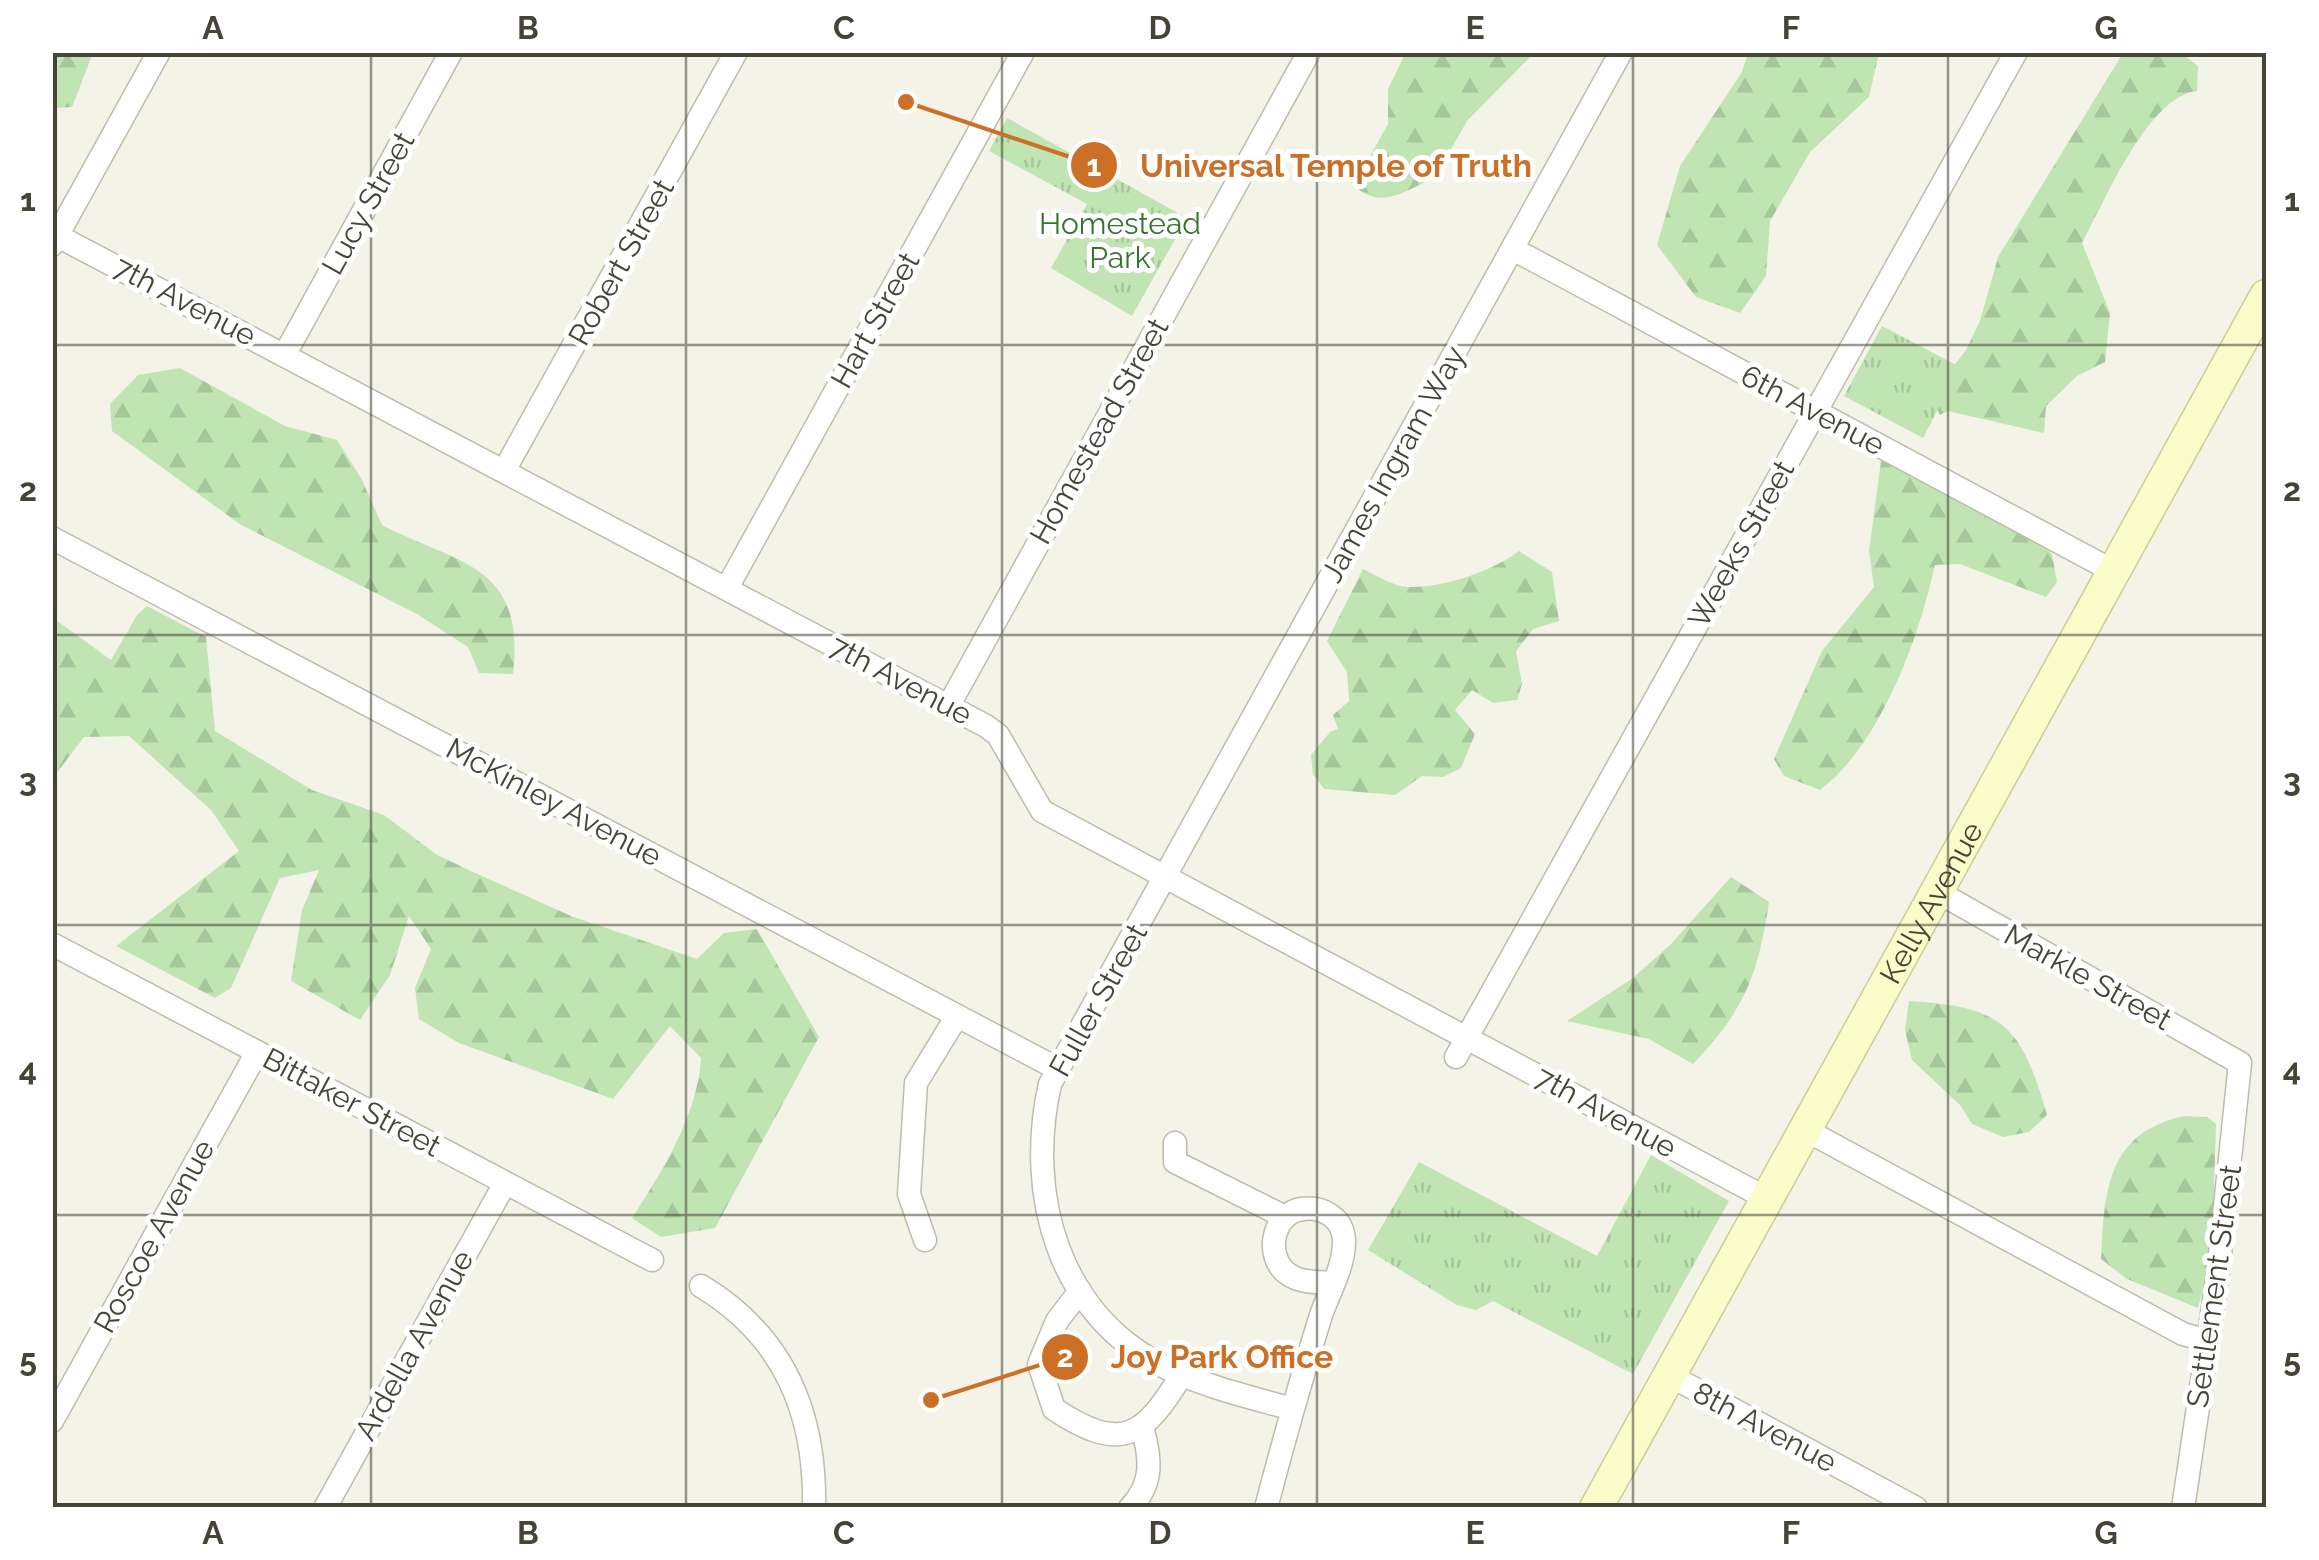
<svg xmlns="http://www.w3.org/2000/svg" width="2319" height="1560" font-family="Raleway,sans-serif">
  <defs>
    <pattern id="forest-firs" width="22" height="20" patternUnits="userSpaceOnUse" patternTransform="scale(2.5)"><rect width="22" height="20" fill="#c0e5b3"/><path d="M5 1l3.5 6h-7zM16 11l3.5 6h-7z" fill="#a6c69b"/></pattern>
    <pattern id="park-tufts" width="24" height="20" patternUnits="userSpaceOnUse" patternTransform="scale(2.5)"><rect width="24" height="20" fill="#c0e5b3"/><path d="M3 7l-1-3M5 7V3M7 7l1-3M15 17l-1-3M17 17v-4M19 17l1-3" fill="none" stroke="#a6c69b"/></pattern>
  </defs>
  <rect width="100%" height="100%" fill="#f3f3e8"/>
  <g fill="url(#forest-firs)">
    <path d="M53 52 93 53 72 107 53 108Z"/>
    <path d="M1406 52 1534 53 1467 121 1435 177C1393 198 1374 213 1341 171L1365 165 1388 124V89Z"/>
    <path d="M1748 53H1879L1869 97 1810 152 1770 221 1766 276 1740 313 1696 297 1657 245 1680 166 1742 72Z"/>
    <path d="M2123 53H2181L2198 66 2197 91C2148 96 2105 201 2082 243L2110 313 2105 362 2077 376 2046 406 2044 433 1948 411 1940 415 1930 396 1966 350 1980 321 1998 257Z"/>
    <path d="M180 368 285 426 337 440 361 478 382 525C462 566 525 564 513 674L479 673 468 647 417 614 241 525 112 431 110 404 138 375Z"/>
    <path d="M1881 461 1941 487 2041 545 2052 554 2057 582 2046 597 1960 564 1935 565C1919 637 1881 744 1820 790L1784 776 1774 759 1822 651 1874 587 1869 551Z"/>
    <path d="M1519 551 1552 572 1559 621 1533 629 1516 651 1522 684 1517 700 1493 703 1472 690 1455 710 1475 734 1461 768 1443 777 1422 776 1395 795 1324 789 1313 774 1311 755 1330 732 1338 729 1333 715 1349 701 1347 672 1327 641 1363 569C1376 575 1393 586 1407 587 1443 588 1491 572 1519 551Z"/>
    <path d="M147 606 206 637 215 731 312 790 384 815 437 855 482 876 571 916 697 959 724 933 757 929 819 1037 715 1228 661 1237 632 1218C662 1172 698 1114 701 1058L670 1026 613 1099 459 1043 419 1019 415 988 431 949 409 916 390 975 360 1020 291 981 302 910 319 870 280 878 231 988 215 998 116 946 239 851 211 810 129 736 84 737 53 778V618L111 660 137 615Z"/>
    <path d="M1731 877 1769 902C1758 975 1745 1010 1693 1064L1649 1039 1567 1021 1633 978 1671 944Z"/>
    <path d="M1909 1001C2003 1007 2021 1024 2047 1115L2029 1132 2003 1137 1972 1124 1960 1105 1912 1060 1905 1030Z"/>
    <path d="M2185 1116 2207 1117 2216 1124 2212 1253 2198 1308 2127 1279 2101 1259C2104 1191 2107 1132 2185 1116Z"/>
  </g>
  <g fill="url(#park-tufts)">
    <path d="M1007 118 1187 218 1132 316 1051 268 1087 204 989 151Z"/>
    <path d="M1882 326 1960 367 1923 438 1844 396Z"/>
    <path d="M1651 1155 1729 1201 1633 1374 1493 1301 1476 1310 1457 1305 1368 1250 1419 1162 1597 1256Z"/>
  </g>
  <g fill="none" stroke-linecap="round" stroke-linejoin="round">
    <g stroke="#bebdab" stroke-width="25">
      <g id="minor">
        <path d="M52 233 986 726 998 735 1042 811 1764 1197"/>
        <path d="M52 245 159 52"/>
        <path d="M1513 249 2113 571"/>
        <path d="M285 354 451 52"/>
        <path d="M504 471 736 52"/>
        <path d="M52 538 1056 1068"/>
        <path d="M727 588 1023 52"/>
        <path d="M949 705 1309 52"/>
        <path d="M1936 891 2240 1063 2218 1273 2183 1508"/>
        <path d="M52 944 652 1260"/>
        <path d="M1456 1057 2016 52"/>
        <path d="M1802 1128 2183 1334 2205 1340"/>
        <path d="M1175 1143V1162L1285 1217"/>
        <path d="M925 1240 909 1194 916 1083 957 1016"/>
        <path d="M701 1286C784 1336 816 1413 814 1508"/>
        <path d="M1080 1291 1057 1321 1039 1364 1054 1409C1122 1454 1144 1437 1182 1374"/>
        <path d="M1667 1374 1916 1508"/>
        <path d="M1292 1409C1250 1397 1206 1387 1167 1368 1058 1316 1025 1194 1050 1084L1621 52"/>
        <path d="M52 1421 257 1052"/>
        <path d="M325 1508 505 1183"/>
        <path d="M1130 1508C1154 1483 1151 1458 1142 1427"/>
        <path d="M1266 1508C1283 1443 1301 1379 1321 1315 1329 1292 1344 1267 1344 1242 1344 1219 1324 1206 1302 1209 1272 1213 1264 1257 1288 1274 1300 1283 1318 1282 1333 1283"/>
      </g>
    </g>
    <g stroke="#cccd97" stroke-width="35">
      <g id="secondary">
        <path id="s1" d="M1596 1508 2266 296"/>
      </g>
    </g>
    <use href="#minor" stroke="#fff" stroke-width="22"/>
    <use href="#secondary" stroke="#fafcc9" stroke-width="32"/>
  </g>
  <path fill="none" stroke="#464437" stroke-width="2.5" stroke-opacity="0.55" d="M371 52V1508M686 52V1508M1002 52V1508M1317 52V1508M1633 52V1508M1948 52V1508M52 345H2266M52 635H2266M52 925H2266M52 1215H2266"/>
  <g text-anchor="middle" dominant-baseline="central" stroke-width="10" stroke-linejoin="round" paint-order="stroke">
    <g font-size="30" fill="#464437" stroke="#fff">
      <text transform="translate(368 203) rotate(-61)">Lucy Street</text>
      <text transform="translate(621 262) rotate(-61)">Robert Street</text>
      <text transform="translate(185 301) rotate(28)">7th Avenue</text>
      <text transform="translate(875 320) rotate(-61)">Hart Street</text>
      <text transform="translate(1813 410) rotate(28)">6th Avenue</text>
      <text transform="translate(1099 431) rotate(-61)">Homestead Street</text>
      <text transform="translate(1393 464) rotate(-61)">James Ingram Way</text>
      <text transform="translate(1741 544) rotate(-61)">Weeks Street</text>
      <text transform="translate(901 680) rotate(28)">7th Avenue</text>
      <text transform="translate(554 802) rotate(28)">McKinley Avenue</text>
      <text stroke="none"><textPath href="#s1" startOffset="692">Kelly Avenue</textPath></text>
      <text transform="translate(2088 977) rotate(29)">Markle Street</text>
      <text transform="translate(1098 1000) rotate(-61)">Fuller Street</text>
      <text transform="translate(352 1102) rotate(28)">Bittaker Street</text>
      <text transform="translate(1606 1112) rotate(29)">7th Avenue</text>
      <text transform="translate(154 1236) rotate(-61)">Roscoe Avenue</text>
      <text transform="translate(2214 1286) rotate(-82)">Settlement Street</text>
      <text transform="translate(414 1345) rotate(-61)">Ardella Avenue</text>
      <text transform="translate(1765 1427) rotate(28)">8th Avenue</text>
    </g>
    <g font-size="30" fill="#34752d" stroke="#fff">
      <text x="1120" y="223">Homestead<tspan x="1120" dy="34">Park</tspan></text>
    </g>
  </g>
  <path fill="none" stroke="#cc7027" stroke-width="4" d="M906 102L1094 165M931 1400L1065 1357"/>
  <g fill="#cc7027" stroke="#fff" stroke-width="4">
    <circle cx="906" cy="102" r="10"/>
    <circle cx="931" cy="1400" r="10"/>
    <circle cx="1094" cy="165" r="25"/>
    <circle cx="1065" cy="1357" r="25"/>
  </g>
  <g font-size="30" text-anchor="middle" font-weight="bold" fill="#fff">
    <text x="1094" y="176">1</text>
    <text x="1065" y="1367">2</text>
  </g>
  <g font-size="32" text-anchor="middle" font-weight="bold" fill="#cc7027" stroke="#fff" stroke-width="10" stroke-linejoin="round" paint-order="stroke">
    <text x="1336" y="177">Universal Temple of Truth</text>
    <text x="1222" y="1368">Joy Park Office</text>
  </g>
  <rect width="2319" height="1560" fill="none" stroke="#ffffff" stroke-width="110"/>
  <rect x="55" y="55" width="2209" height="1450" fill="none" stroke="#464437" stroke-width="4"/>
  <g font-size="32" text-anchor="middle" font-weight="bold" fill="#464437">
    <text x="213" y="39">A</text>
    <text x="528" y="39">B</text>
    <text x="844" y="39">C</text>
    <text x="1160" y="39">D</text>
    <text x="1475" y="39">E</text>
    <text x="1791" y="39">F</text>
    <text x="2106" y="39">G</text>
    <text x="28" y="211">1</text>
    <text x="2292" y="211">1</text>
    <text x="28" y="501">2</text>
    <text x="2292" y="501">2</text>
    <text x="28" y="791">3</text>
    <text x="2292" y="791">3</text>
    <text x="28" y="1081">4</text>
    <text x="2292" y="1081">4</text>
    <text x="28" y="1371">5</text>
    <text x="2292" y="1371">5</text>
    <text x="213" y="1544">A</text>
    <text x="528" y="1544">B</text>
    <text x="844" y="1544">C</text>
    <text x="1160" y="1544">D</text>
    <text x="1475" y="1544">E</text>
    <text x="1791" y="1544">F</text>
    <text x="2106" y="1544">G</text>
  </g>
</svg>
